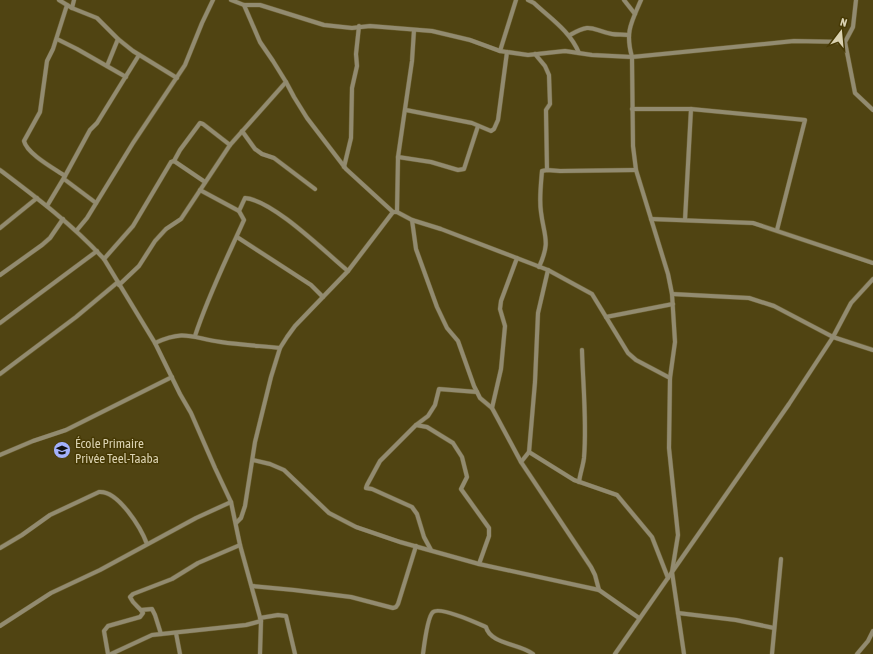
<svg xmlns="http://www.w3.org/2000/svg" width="873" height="654" font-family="'Asap Condensed',sans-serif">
  <rect width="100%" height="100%" fill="#504412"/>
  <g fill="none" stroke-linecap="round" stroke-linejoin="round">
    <g stroke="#6c6032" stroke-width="5">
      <g id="street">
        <path d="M59 0 72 8 97 18 118 39 133 51 177 78"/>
        <path d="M231 0 244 5H260L324 25 352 28 370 26 432 31 470 40 500 51 528 55 565 51 592 55 632 57 794 41 845 42"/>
        <path d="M528 0 534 3C551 19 570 31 579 53"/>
        <path d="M624 0 635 14"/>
        <path d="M641 0C631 23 625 32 632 57L633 146 636 170 668 274 672 294 675 342 670 378"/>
        <path d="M856 0 853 27 845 42 855 93 873 110"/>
        <path d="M244 5 260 42 273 61 286 82 294 97 307 118 346 169 393 212H397L412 220 441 229 548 270 592 294 628 353 636 360 670 378 669 448 678 535 672 572 684 654"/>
        <path d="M72 8 74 0"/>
        <path d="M570 35C592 22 591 30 612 34 617 35 623 34 628 35"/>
        <path d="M57 39 77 49 126 77"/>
        <path d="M500 51 516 0"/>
        <path d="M535 54 545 66 549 75 550 104 546 110 547 170"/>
        <path d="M107 66 118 39"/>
        <path d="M632 109H691L805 120 777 230"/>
        <path d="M406 110 472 123 491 131 494 129 498 120 507 52"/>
        <path d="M242 131 255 149 262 154 274 158 315 189"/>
        <path d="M398 157 431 162 458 170 464 169 478 126"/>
        <path d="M174 161 180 150 200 123 203 124 230 145"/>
        <path d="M344 167 351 138 352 88 357 66 356 54 359 26"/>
        <path d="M0 170C37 198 73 225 104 259L155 343 180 394 191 413 215 468 231 502 240 545 261 621 260 654"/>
        <path d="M65 176C55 169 27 154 24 141L40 112 47 61 53 49 67 5"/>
        <path d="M64 179 96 203"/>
        <path d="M47 206 65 176 90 130 97 123 139 55"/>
        <path d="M239 211 245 198C273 200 326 253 348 271"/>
        <path d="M397 212 398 157 412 61 414 30"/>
        <path d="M651 219 753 223 873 263"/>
        <path d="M412 220 416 249 437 307 447 328 458 341 474 386 480 398 492 408 521 462 591 567 595 575 599 590 639 618"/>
        <path d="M685 220 691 109"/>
        <path d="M0 228 37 198"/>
        <path d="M77 230 87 218 133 143 185 65 202 23 213 0"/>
        <path d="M237 237 311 285 323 297"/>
        <path d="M104 259 133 226 171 162 174 161 205 182"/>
        <path d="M539 267C551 241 544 237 541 212 539 199 541 184 542 171L547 170 560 171 636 170"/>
        <path d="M0 275 42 245 50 238 63 219"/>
        <path d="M119 285 139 266 155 241 166 229 181 219 230 145 286 82"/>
        <path d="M672 294 749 298 774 306 833 337 873 350"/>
        <path d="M606 317 673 304"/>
        <path d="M0 323 97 251"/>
        <path d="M195 336C208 296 227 258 244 220L239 211 200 190"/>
        <path d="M155 343C185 329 192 338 221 342 241 345 261 346 280 348"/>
        <path d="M0 374 76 317 118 282"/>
        <path d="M492 408 501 369 505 326 500 309 501 301 517 258"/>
        <path d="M416 425 427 427 453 443 462 457 467 477 461 489 489 528V536L479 564"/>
        <path d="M529 452 574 480 617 495 652 537 668 578"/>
        <path d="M0 455 33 441 66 430 172 377"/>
        <path d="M253 460 270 464 284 470 329 513 356 527 400 542 479 564 599 590"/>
        <path d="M521 462 529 452 535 382 538 313 548 270"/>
        <path d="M579 482C580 474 583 466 584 458 587 422 583 386 582 350"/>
        <path d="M236 523 241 518 245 506 255 442 271 377 280 348 287 337 295 326 348 271 393 212"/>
        <path d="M0 548 22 535 50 515 99 492C118 490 141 528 147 544"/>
        <path d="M431 550 424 537 417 514 412 507 372 489 366 488 367 485 380 461 416 425 428 416 435 405 439 389 477 392"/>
        <path d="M252 586 294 590 351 597 393 608 396 607 398 604 416 546"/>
        <path d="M141 610 152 609 155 615 161 634"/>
        <path d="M678 613 736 620 774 628"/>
        <path d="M260 618 278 615 286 616 295 654"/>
        <path d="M0 626 51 593 100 570 196 518 231 502"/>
        <path d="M176 633 180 654"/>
        <path d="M108 654 104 631 108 626 140 617 143 613C139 606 134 606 130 597L133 594 172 579 198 563 240 545"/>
        <path d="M111 654 152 635 246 625 261 621"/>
        <path d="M423 654C424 646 428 616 433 612 440 606 477 623 486 627 490 644 521 644 533 654"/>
        <path d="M615 654 789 404 833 337 851 303 873 279"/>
        <path d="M772 654 781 559"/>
        <path d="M857 654 868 641 873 631"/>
      </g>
    </g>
    <use href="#street" stroke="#928b70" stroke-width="4"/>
  </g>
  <defs>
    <g id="school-disc" transform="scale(0.9)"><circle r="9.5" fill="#a3b2fd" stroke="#463904"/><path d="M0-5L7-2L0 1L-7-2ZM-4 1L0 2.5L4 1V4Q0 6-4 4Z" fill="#111"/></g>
  </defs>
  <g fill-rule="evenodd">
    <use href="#school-disc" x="62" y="450"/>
  </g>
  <g text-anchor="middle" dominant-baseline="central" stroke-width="3" stroke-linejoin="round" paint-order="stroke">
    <g font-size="13" fill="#dad2b2" stroke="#463904" text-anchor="start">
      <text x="75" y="443">École Primaire<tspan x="75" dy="15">Privée Teel-Taaba</tspan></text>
    </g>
  </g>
  <g transform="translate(841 32) rotate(16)" stroke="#463904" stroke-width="3" paint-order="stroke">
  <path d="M0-3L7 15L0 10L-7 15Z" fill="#dad2b2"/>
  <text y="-6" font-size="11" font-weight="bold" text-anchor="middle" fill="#dad2b2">N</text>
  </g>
</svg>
